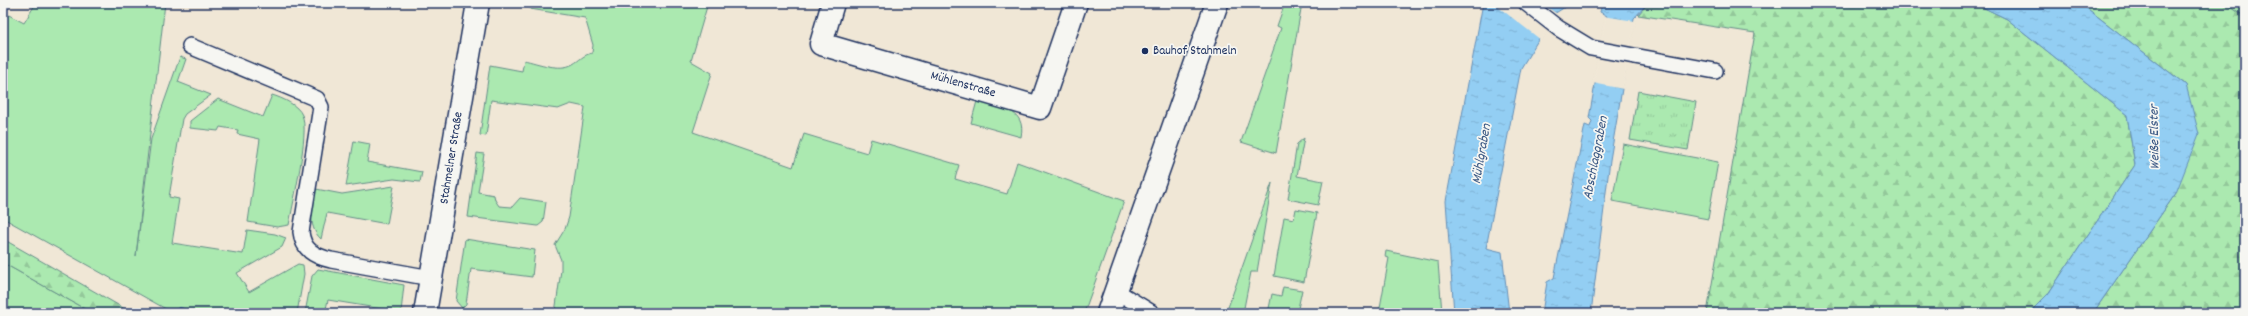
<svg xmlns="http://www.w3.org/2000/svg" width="2248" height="316" font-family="Dekko,sans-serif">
  <defs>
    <pattern id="forest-firs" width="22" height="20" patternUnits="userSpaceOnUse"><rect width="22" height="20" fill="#abe9b0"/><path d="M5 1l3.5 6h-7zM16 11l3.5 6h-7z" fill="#93c89a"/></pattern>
    <pattern id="park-tufts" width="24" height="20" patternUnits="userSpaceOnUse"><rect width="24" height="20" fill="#abe9b0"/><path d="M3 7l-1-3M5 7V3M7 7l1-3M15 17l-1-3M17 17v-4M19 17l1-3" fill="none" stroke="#93c89a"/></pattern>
    <pattern id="water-ripples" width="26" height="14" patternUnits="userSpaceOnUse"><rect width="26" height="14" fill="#93cef3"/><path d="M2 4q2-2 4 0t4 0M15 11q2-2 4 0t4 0" fill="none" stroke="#7eb1d3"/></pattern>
  </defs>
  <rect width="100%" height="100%" fill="#f0e7d6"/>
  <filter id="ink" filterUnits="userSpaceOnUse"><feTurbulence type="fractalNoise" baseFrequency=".025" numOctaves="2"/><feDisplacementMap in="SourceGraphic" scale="8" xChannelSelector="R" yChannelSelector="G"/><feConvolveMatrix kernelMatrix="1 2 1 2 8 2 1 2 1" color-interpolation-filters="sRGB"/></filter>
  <g filter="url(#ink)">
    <g fill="#abe9b0" stroke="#638c87">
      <path d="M36 3H165L136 256 151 139 180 57 186 59 178 82 211 95 185 114 182 119 169 197 179 199 172 243 243 254 247 230 275 234 286 238 282 247 237 273 249 292 298 264 303 265 304 274 297 313H173L3 218V12L24 23Z"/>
      <path d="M531 3H589L612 8 613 3H708L691 61 712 73 693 132 793 167 804 134 867 153 871 139 959 165 955 179 1007 194 1017 162 1124 201 1084 313H555L561 270V260L555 245 565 229 569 217 585 107 571 104 558 109 491 100 486 136 480 135 490 65 522 71 524 60C538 63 560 72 573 64 580 60 583 55 592 53L593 45 585 18 530 9Z"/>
      <path d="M1285 3H1302L1276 153 1241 142 1281 28 1277 26Z"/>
      <path d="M2225 3H2245V17Z"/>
      <path d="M272 95C282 98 298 105 302 115 310 131 293 203 289 225L277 227 248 222 260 139 237 134 238 130 220 127 218 131 190 128V121L218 99 263 117Z"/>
      <path d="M977 101C998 107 1027 108 1021 137L971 123Z"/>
      <path d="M1304 138 1297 176 1323 181 1318 205 1288 199 1297 144Z"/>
      <path d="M354 141 370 144 367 162 422 172 420 182 394 179 346 186Z"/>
      <path d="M1623 144 1718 162 1708 219 1612 201Z"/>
      <path d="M477 153 484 154 478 192 494 195 495 200 499 206 512 207 520 198 546 202 543 222 538 226 468 217Z"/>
      <path d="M1272 183 1257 272H1251L1243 313H1226Z"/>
      <path d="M394 186 387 224 327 213 321 239C306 225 313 207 316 189L342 194Z"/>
      <path d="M1296 209 1317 213 1304 282 1274 276 1284 217 1294 219Z"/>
      <path d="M465 239 535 250 532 277 471 269 466 304 462 308 456 301Z"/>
      <path d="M1386 251 1438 262 1442 313H1379L1389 258 1385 257Z"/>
      <path d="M3 263 92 313H3Z"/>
      <path d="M318 269 404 285 401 312 328 300 325 313H305L312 276Z"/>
      <path d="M1283 287 1302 290 1297 313H1268L1272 294 1281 296Z"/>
    </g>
    <g fill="url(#forest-firs)" stroke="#638c87">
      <path d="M1648 3H1974L2007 19 2127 115 2135 165 2048 294 2029 313H1707L1755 33 1638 15Z"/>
      <path d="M2080 3H2225L2245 17V313H2093L2176 193 2186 85Z"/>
      <path d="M3 239 132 313H92L3 263Z"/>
    </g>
    <path fill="url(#park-tufts)" stroke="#638c87" d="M1638 91 1696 102 1688 150 1630 140Z"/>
    <g fill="url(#water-ripples)" stroke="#638eb7">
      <path d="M1483 3H1580L1565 7 1554 14 1521 68 1486 248 1502 252 1509 313H1454L1446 201Z"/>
      <path d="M1597 3H1648L1634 18 1610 160 1591 313H1542L1547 282 1554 278 1585 125 1590 127 1592 121 1589 118 1607 16 1600 12 1601 8Z"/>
      <path d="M1974 3H2080L2186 85 2199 134 2176 193 2093 313H2029L2048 294 2135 165 2127 115 2007 19Z"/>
    </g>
    <g fill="#f0e7d6">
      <path d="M1493 3H1542L1557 14 1541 40Z"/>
      <path d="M1603 16 1635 21 1623 89 1593 83 1605 17Z"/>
    </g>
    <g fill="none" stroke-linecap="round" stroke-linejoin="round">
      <path stroke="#638eb7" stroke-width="10" d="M180 312 182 313"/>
      <g stroke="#1b2f5e" stroke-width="18">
        <g id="service">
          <path d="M1526 3 1558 28 1591 48 1715 71"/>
          <path d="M190 46 317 99 321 107 301 232C303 250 314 256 331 260L431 278"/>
          <path d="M1116 291 1152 313"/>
        </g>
      </g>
      <g stroke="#1b2f5e" stroke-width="25">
        <g id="minor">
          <path d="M833 3 821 44 1040 108 1076 3"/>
          <path d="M425 313 478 3"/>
          <path d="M1108 313 1217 3"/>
        </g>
      </g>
      <use href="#service" stroke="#f6f6f2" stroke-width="15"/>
      <use href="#minor" stroke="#f6f6f2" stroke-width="22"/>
    </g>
  </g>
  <circle fill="#1b2f5e" stroke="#f6f6f2" stroke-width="1.5" cx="1145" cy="51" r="4"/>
  <g text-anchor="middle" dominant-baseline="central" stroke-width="3.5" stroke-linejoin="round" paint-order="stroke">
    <g font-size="13" fill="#1b2f5e" stroke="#f6f6f2" text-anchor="start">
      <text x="1153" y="51">Bauhof Stahmeln</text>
    </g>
    <g font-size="13" fill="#1b2f5e" stroke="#f6f6f2">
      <text transform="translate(963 85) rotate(16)">Mühlenstraße</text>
      <text transform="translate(452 158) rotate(-81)">Stahmelner Straße</text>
    </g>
    <g font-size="14" font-style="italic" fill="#395783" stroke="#f6f6f2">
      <text transform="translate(2155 137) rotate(-91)">Weiße Elster</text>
      <text transform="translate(1482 154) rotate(-80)">Mühlgraben</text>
      <text transform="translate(1596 158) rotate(-79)">Abschlaggraben</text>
    </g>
  </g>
  <rect width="2248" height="316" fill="none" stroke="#f6f6f2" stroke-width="16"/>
  <rect x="8" y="8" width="2232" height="300" fill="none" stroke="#1b2f5e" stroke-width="1.5" filter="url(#ink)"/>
</svg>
